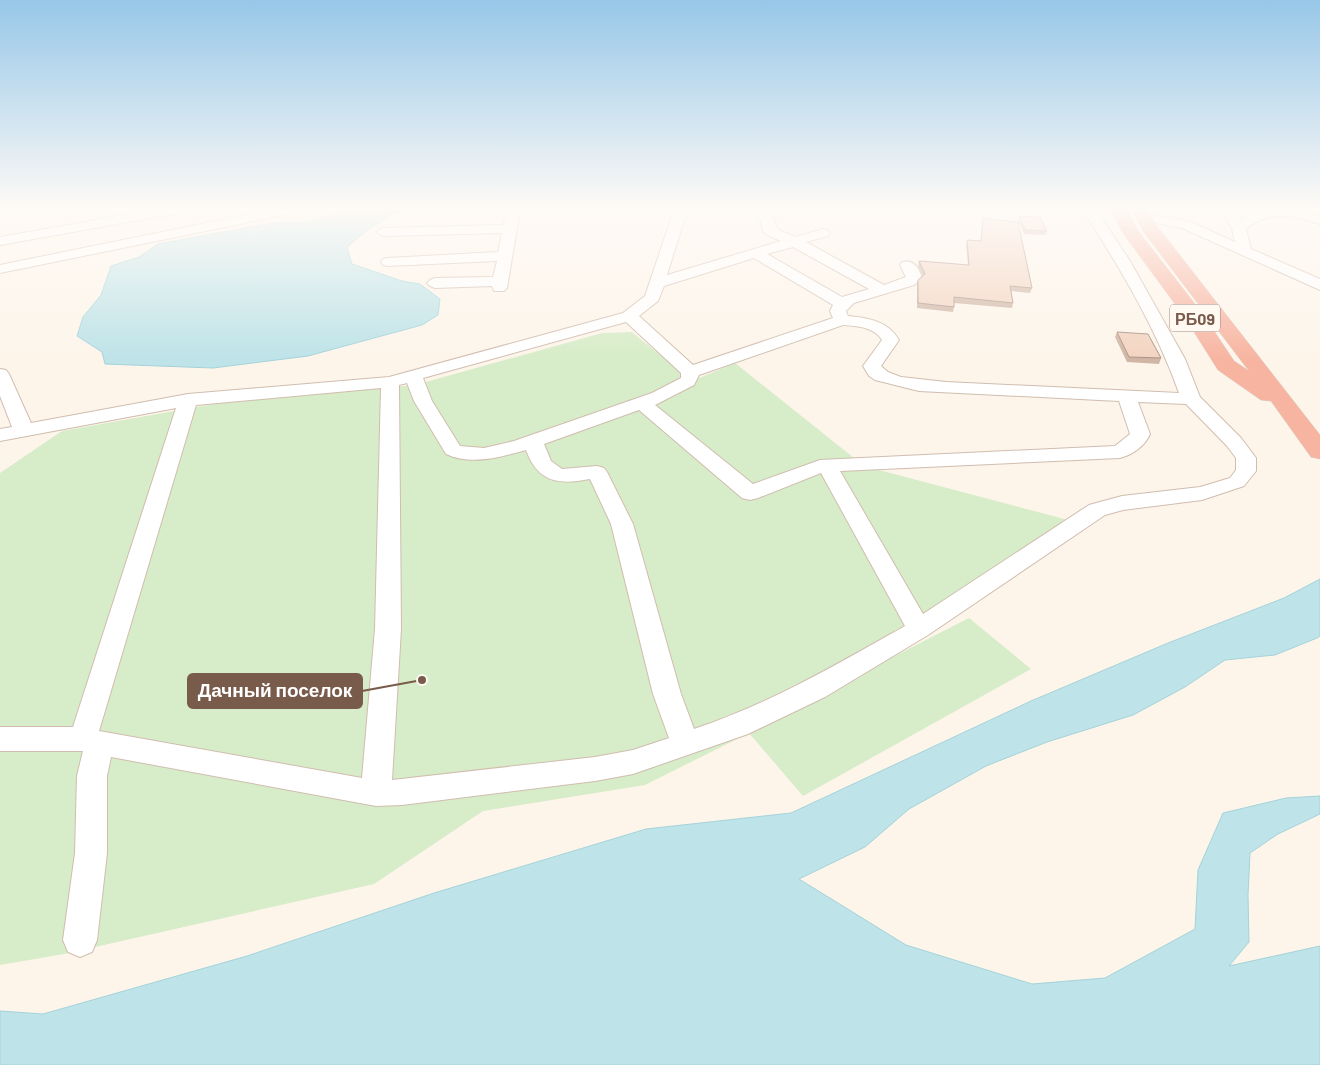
<svg xmlns="http://www.w3.org/2000/svg" width="1320" height="1065" font-family="Barlow,sans-serif">
  <rect width="100%" height="100%" fill="#fdf5ea"/>
  <path fill="#d7ecc8" d="M632 332 692 381 735 363 864 466 1087 525 832 688 969 618 1031 669 803 796 749 733 645 785 483 811 374 884 64 954 0 965V473L62 431 214 404 415 385 602 333Z"/>
  <g fill="#bee3e8" stroke="#a4d3da">
    <path d="M339 210H400L370 228 347 247 352 264 402 281 420 284 440 299 438 315 422 325 308 356 213 368 105 364 102 352 77 336 83 317 101 295 111 266 139 257 158 244 273 223H303L336 215Z"/>
    <path d="M1320 579V636L1317 638 1275 655 1225 660 1185 687 1133 715 1047 742 986 766 909 809 865 847 799 879 906 945 1032 984 1105 978 1195 929 1198 870 1223 813 1286 798 1320 796V814L1278 834 1250 853 1248 895 1249 942 1229 966 1320 946V1065H0V1011L43 1014 247 956 434 893 646 829 791 813 1031 701 1168 643 1284 598Z"/>
  </g>
  <g fill="none" stroke-linecap="round" stroke-linejoin="round">
    <g stroke="#d0bdaf" stroke-width="2">
      <g id="minor">
        <path d="M153 210H181L174 214 0 245V237Z"/>
        <path d="M270 210H296L289 214 0 273V265Z"/>
        <path d="M507 210H520L507 288 504 291H494L492 286 435 288 430 286 427 283 430 280 435 278 493 277 497 261 388 266 383 265 381 262 383 259 388 258 498 252 502 233 383 236 376 232 383 228 503 225Z"/>
        <path d="M678 210H692L685 217 667 275 781 241 767 235 763 231 760 218 751 210H765L773 217 777 229 795 237 823 229 828 230 830 233 828 236 806 242 884 285 906 277 900 265 902 262C913 259 919 268 922 278L914 285 854 303 846 311 848 316C869 318 888 321 899 340L881 366 888 372 901 377 946 382 1179 393C1156 328 1120 268 1083 210H1096L1130 261 1185 359 1200 397 1241 438 1256 458V471L1244 486 1202 500 1123 510 1105 515 928 635 825 697 748 734 633 774 595 781 402 805 376 806 111 757 107 776V853L97 940 92 952 80 957 68 952 63 940 75 853 77 776 83 751H0V727H73L176 408 0 441V429L12 427 0 396V369L6 370 9 374 31 423 188 394 389 377 623 313 645 296 672 216ZM793 247 869 289 842 297 767 254ZM754 258 833 305 830 311 833 318 693 365 639 316 658 301 664 286ZM626 322 681 373V378L652 393 514 441 484 448 460 446 432 401 423 378ZM843 325C857 326 874 327 882 340L863 366 869 376 875 380 919 391 1119 401 1130 434 1115 446 820 460 753 484 655 405 694 385 699 375ZM407 383 414 401 446 454C472 466 500 457 526 450 538 483 559 485 590 479L611 524 653 694 669 738 633 750 595 757 392 780 401 629 399 385ZM381 388 375 629 362 778 99 731 196 405ZM1138 402 1186 404 1227 446 1236 458V470L1230 478 1200 487 1122 496 1089 505 923 614 840 471 1120 458C1132 455 1145 446 1150 434ZM639 410 742 498 750 500 758 498 821 473 905 626C836 665 769 704 694 729L681 694 633 524 607 472 604 468 597 466 562 469 551 461 544 444Z"/>
        <path d="M1221 210H1233L1241 220C1264 203 1294 209 1320 216V224C1289 216 1274 208 1246 229L1251 249 1320 279V290L1182 228 1139 220 1137 217 1144 213 1191 222 1235 242 1232 228Z"/>
      </g>
    </g>
    <g stroke="#d9d1cd" stroke-width="1">
      <path id="highway" d="M1111 210H1127L1139 232 1202 313 1234 361 1249 371 1143 231 1132 210H1148L1157 226 1320 435V459L1311 457 1271 401 1261 400 1218 370 1186 319 1123 233Z"/>
    </g>
    <use href="#minor" fill="#fff" fill-rule="evenodd"/>
    <use href="#highway" fill="#f7b5a1" fill-rule="evenodd"/>
  </g>
  <g fill="#d1b6a6">
    <path d="M1019 216 1047 231 1045 235 1024 234 1018 220Z"/>
    <path d="M983 218 1032 288 1030 293 1011 291 1013 303 1012 308 954 303V307L953 312 917 308V285L918 280 923 276 918 266 919 261 968 265 966 244 967 240 981 241Z"/>
    <path d="M1117 332 1161 358 1159 364 1127 362 1115 337Z"/>
  </g>
  <g fill="#f3d4c1" stroke="#aa9487">
    <path d="M1019 216 1040 217 1047 231 1025 230Z"/>
    <path d="M983 218 1018 222 1032 288 1010 286 1013 303 954 297V307L918 303V280L925 274 919 261 969 265 967 240 981 241Z"/>
    <path d="M1117 332 1148 334 1161 358 1129 357Z"/>
  </g>
  <linearGradient id="sky" x2="0" y2="1"><stop stop-color="#97c7e8"/><stop offset="0.58" stop-color="#fefaf6"/><stop offset="1" stop-color="#fefaf6" stop-opacity="0"/></linearGradient>
  <rect width="1320" height="359" fill="url(#sky)"/>
  <g text-anchor="middle" dominant-baseline="central" stroke-width="5" stroke-linejoin="round" paint-order="stroke">
    <rect fill="#fff9f1" stroke="#a18a7e" stroke-width="1" x="1170" y="304.5" width="50" height="27" rx="4"/>
    <g font-size="16" font-weight="bold" fill="#795b4c">
      <text x="1195" y="318">РБ09</text>
    </g>
  </g>
  <path fill="none" stroke="#795b4c" stroke-width="2" d="M422 680L362 691"/>
  <circle fill="#795b4c" stroke="#fff9f1" stroke-width="2" cx="422" cy="680" r="5"/>
  <rect fill="#795b4c" stroke="#795b4c" stroke-width="2" x="188" y="674" width="174" height="34" rx="5"/>
  <g font-size="19" text-anchor="middle" font-weight="bold" fill="#fff">
    <text x="275" y="697">Дачный поселок</text>
  </g>
</svg>
